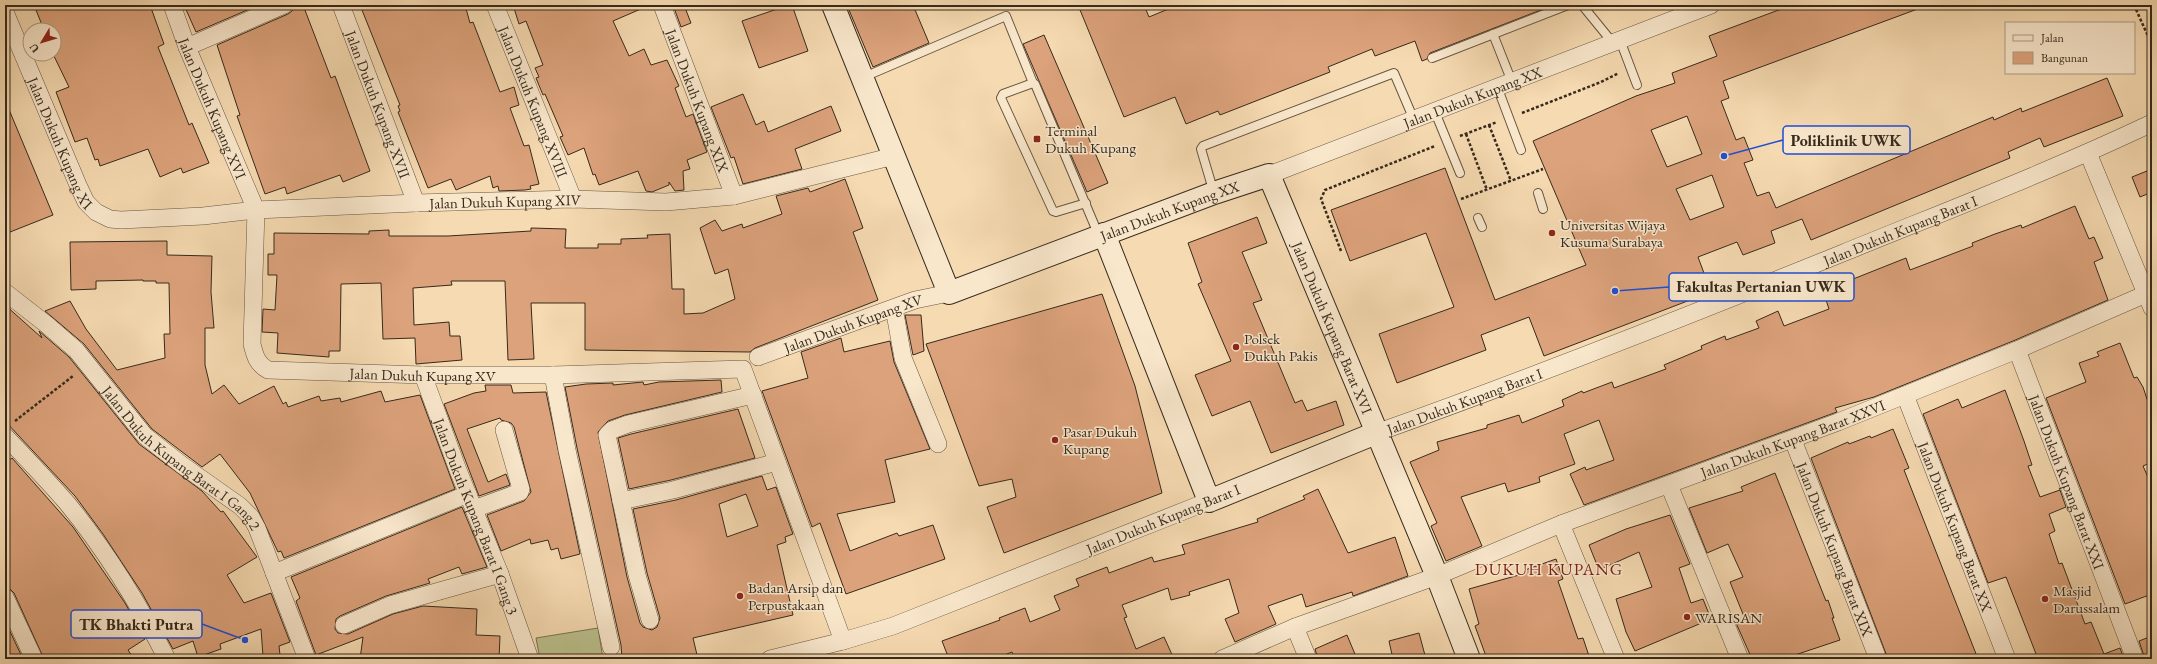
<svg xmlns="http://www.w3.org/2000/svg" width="2157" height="664" font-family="'EB Garamond',serif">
  <rect width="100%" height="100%" fill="#f6dab1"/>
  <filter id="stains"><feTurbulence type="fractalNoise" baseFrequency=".005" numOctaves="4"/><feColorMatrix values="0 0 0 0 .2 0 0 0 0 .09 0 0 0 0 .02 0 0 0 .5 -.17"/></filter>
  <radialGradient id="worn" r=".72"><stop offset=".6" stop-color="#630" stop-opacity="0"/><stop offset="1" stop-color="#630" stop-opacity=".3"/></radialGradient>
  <path fill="#bbc08c" stroke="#787554" d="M598 628 603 659H540L536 638Z"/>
  <g fill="#dca27b" stroke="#362a1d" fill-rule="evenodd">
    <path d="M34 5H150L164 44 158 47 189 125 192 123 209 163 183 173 181 168 160 177 148 149 100 166 98 159 95 160 87 138 75 142 56 92 69 87 53 54 54 30H44Z"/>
    <path d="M184 5H259L196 32Z"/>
    <path d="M294 5H303L331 78 335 76 370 171 343 182 340 175 287 194 285 187 265 194 237 116 240 115 217 45 288 14 292 11Z"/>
    <path d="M360 5H465L470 23 473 22 500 92 514 87 519 105 510 108 524 146 529 145 539 184 530 186 531 189 525 190 499 191 498 186 493 188 490 176 456 190 451 179 428 188 398 112 400 111 398 106 400 105Z"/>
    <path d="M513 5H650L613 21 629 56 644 49 651 65 667 60 679 86 675 88 686 117 693 114 707 152 687 160 690 169 683 171 684 190 675 191 669 182V185L652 192 646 191 638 171 599 185 595 174 593 175 584 148 568 155 560 137 563 136 545 94 543 95 536 78 539 77 535 68 543 65 526 21 519 24Z"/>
    <path d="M673 5H684L691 23 681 27Z"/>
    <path d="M789 5H792L808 51 759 68 742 21Z"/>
    <path d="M861 5H913L929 43 873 67 849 10Z"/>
    <path d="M1078 5H1144L1149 17 1178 5 1551 6 1430 53 1427 59 1422 61 1415 41 1375 56 1372 49 1328 67 1330 72 1220 115 1218 111 1186 124 1175 97 1124 117Z"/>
    <path d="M1792 5H1922L1923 7 1723 81 1729 98 1721 101 1736 140 1744 137 1753 160 1744 163 1757 196 1769 192 1776 208 1993 117 1994 120 2021 108 2022 112 2107 78 2123 116 2044 147 2040 138 2008 152 2010 158 1811 240 1802 219 1771 231 1775 243 1743 255 1737 242 1698 257 1711 292 1544 356 1529 317 1481 335 1486 350 1397 383 1379 334 1454 307 1426 233 1350 261 1331 210 1445 168 1495 300 1586 265 1533 141 1636 96 1675 83 1672 73 1717 56 1709 36ZM1687 116 1702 154 1667 167 1651 130ZM1712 175 1724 207 1690 220 1676 189Z"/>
    <path d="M1044 35 1108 183 1087 192 1023 44Z"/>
    <path d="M743 94 756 125 764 121 768 132 831 106 841 131 795 149 802 169 743 184 734 157 731 158 711 107Z"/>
    <path d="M5 100 53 215 5 234Z"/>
    <path d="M2152 169V192L2140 197 2132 177Z"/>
    <path d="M845 179 863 228 853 232 878 300 755 348 750 352 585 350V303H531L534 359 508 360 505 281H451L452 285 413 288 414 325 449 322 450 336H460L462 360 416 364 415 338 383 339 381 283 341 284 340 351H329V357L277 353 278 333 262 332 263 309 275 310 277 275H268V254H274V233L369 234V231L389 230V236H448L531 231V228L566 229 565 248H598V244H621V239L648 238 647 235 670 234 672 289H684V314L703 313 735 299 728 269 715 274 700 228 715 220 722 231 742 224 743 228 782 214 776 196 808 188 810 192Z"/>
    <path d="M2075 206 2089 239 2094 237 2103 258 2094 262 2108 300 2013 341 1874 397 1835 408 1837 412 1834 413 1584 505 1570 474 1585 467 1586 470 1614 460 1599 420 1564 434 1575 464 1539 477 1540 482 1508 492 1505 483 1461 497 1482 546 1446 561 1431 526 1437 523 1410 462 1439 450 1437 442 1487 428V425L1519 415 1522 423 1564 406 1562 400 1582 391 1583 393 1612 382 1614 388 1666 369 1664 365 1702 349 1701 346 1725 336 1726 340 1759 328 1756 321 1778 311 1784 326 1829 309 1823 291 1906 258 1910 270 1973 246 1972 243 1995 234 2021 225 2022 228Z"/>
    <path d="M1257 217 1267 243 1242 252 1262 300 1253 303 1295 403 1302 400 1307 411 1336 401 1344 425 1271 453 1250 401 1212 416 1195 375 1231 361 1198 284 1202 282 1188 243Z"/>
    <path d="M167 241V255L212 256 211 292 214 328H205V365L212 394 224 385 239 404 274 386 283 404 286 402 288 407 319 396 321 401 340 398 341 402 381 391 385 402 420 395 455 489 284 558 281 551 278 552 250 493 220 454 202 467 152 429 84 344 45 311 70 301 86 329 117 370 165 358 164 334H170L169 283H156V281H143V280L96 281V289L71 290 70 242Z"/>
    <path d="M1102 294 1135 386 1162 493 1004 553 987 507 1016 497 1012 479 979 486 926 344Z"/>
    <path d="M5 305 42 338 39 331 69 357 139 444 202 491 221 512 223 511 257 557 227 575 244 603 271 593 290 642 279 646 280 655 263 656 261 629 220 644 221 649 198 657 193 641 173 649 142 593 103 534 75 496 5 421Z"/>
    <path d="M905 315H921L924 351 913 355Z"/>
    <path d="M841 338 844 352 890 341 894 362 930 449 885 460 895 502 837 514 850 551 897 533 899 536 933 525 945 559 846 594 820 523 812 527 762 391 808 378 801 352Z"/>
    <path d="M2120 343 2134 378 2137 377 2143 387 2152 414V462L2143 466 2152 486V594L2125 604 2046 398 2086 382 2079 363 2099 356 2097 352Z"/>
    <path d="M721 380 722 392 625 415 608 421 598 432 627 577 640 623 643 627 652 630 657 627 660 618 647 573 633 509 676 500 762 476 767 490 776 487 793 534 785 537 786 542 777 545 793 615 693 638 698 659H622L621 645 577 448 565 387 586 384 613 383V385L643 382 644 385 659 382ZM746 494 758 526 727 537 719 504Z"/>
    <path d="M485 385H511L513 393 546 392 580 554 561 559 558 548 551 550 548 540 531 544 530 539 501 551 487 515 524 501 531 492 514 427 511 423 501 420 500 418 467 429 488 482 506 474 510 485 479 496 444 404 474 393 486 391Z"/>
    <path d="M2005 390 2024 441 2032 465 2028 466 2040 497 2060 490 2066 507 2049 514 2055 531 2049 534 2059 564 2062 563 2085 624 2091 622 2104 654 2120 648 2124 659H2038L2006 577 1988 583 1923 414 1958 399 1962 408Z"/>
    <path d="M738 409 755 458 671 480 629 489 618 438 631 434Z"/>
    <path d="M1893 429 1909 468 1904 470 1978 659H1888L1811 458 1848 442 1849 444 1870 436 1871 438Z"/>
    <path d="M12 458 73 527 125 603 145 639 128 650 134 659H44L14 593 10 589 5 587V463Z"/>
    <path d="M1775 473 1826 601 1828 600 1834 618H1832L1840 640 1795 655 1797 659H1752L1736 623 1745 619 1730 582 1743 577 1728 544 1707 553 1689 508 1743 491 1741 487Z"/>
    <path d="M1318 489 1348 553 1395 537 1408 576 1353 596 1352 592 1306 607 1302 594 1268 606 1276 624 1235 642 1225 619 1239 613 1229 579 1189 592 1190 595 1171 600 1168 588 1122 605 1127 617 1124 618 1136 649 1164 637 1174 659H1015L1012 652 994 659H949L942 641 1000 620 999 618 1025 608 1030 622 1060 610 1054 596 1079 586 1076 579 1107 567 1109 573 1152 557 1154 562 1185 554 1182 545 1258 522 1257 519 1305 499 1303 496Z"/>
    <path d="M462 507 487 567 462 574 459 567 428 579 430 583 386 596 340 616 336 619 335 629 338 633 348 634 393 614 423 606 477 609 476 635 500 636 499 659H360L363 637 316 655 296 601 300 598 291 577Z"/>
    <path d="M1670 515 1690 564 1679 568 1691 603 1703 599 1711 619 1635 651 1626 632 1616 599 1652 587 1639 552 1599 570 1589 545 1626 529Z"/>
    <path d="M1556 559 1563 579 1558 581 1578 639 1583 638 1590 659H1487L1475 626 1479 624 1469 589 1526 573 1525 570Z"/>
    <path d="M7 625 23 659H5V626Z"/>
    <path d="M1419 633 1426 659H1393L1389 641Z"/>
    <path d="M1347 635 1357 659H1318L1315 649Z"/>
    <path d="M2152 636V659H2145L2139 641Z"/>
  </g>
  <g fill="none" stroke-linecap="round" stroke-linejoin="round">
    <g stroke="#665642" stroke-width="10">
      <g id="lane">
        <path d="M1582 5 1613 43"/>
        <path d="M1493 34 1512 82"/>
        <path d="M1620 40 1637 85"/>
        <path d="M1432 58 1568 5"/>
        <path d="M864 77 1006 16 1033 83"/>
        <path d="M1498 89 1521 150"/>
        <path d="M1435 112 1460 173"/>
        <path d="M1214 193 1201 149 1203 146 1394 73 1414 120"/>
        <path d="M1538 193 1543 209"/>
        <path d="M1086 203 1056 212 1053 211 1001 98 1003 94 1033 83 1035 84 1099 236"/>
        <path d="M1478 218 1482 227"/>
      </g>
    </g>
    <g stroke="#665642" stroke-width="18">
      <g id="street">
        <path id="s1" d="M172 5 187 47 256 210 252 344C255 356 257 364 268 370L423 375H553L743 369 843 641"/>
        <path id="s2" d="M341 5 416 203"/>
        <path id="s3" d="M495 5 573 199"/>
        <path id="s4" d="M662 5 734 196"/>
        <path id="s5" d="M5 12 78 185 86 202 96 212 110 219 121 220 203 216 256 210 416 203 573 199 666 202 734 196 894 156"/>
        <path d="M187 47 284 5"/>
        <path d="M2088 153 2152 308"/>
        <path id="s6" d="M1269 175 1711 5"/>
        <path id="s7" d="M5 292 46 324 76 350 145 436 182 465 240 506 251 517 257 528 307 659"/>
        <path d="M894 308 903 358 938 444"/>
        <path id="s8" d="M2017 350 2135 659"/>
        <path id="s9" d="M758 357 915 300 949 293"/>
        <path id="s10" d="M423 375 458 470 500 574 530 659"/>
        <path d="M553 375 567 450 611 647"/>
        <path id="s11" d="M1905 395 2007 659"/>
        <path id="s12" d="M1376 433C1533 377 1688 316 1843 253 1946 211 2051 171 2152 123"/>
        <path d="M5 436C26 458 47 480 67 503 106 551 139 604 167 659"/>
        <path id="s13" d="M1793 440 1878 659"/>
        <path d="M1669 485 1740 659"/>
        <path d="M621 501 673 490 777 462"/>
        <path d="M474 509 520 492 521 489 504 430"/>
        <path d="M1561 524 1616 659"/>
        <path d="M274 573 468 494"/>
        <path d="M5 597 34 659"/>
        <path d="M650 620 637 575 607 435 612 430 628 424 753 395"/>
        <path d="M344 625 390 605 500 574"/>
        <path d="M1295 627 1308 659"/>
        <path d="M770 659 843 641 893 626 1209 501"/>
        <path id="s14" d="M1222 659 1295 627 1437 576 1561 524 1838 422 2017 350 2146 294"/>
      </g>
    </g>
    <g stroke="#362a1d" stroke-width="24">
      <g id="secondary">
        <path id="s15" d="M833 5 949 293 1214 193 1269 175 1437 576 1469 659"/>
        <path d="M1104 234 1209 501 1376 433"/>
      </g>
    </g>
    <g stroke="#362a1d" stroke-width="2.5" stroke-dasharray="3 2" stroke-linecap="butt">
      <path d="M2134 5 2152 45"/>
      <path d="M1522 113 1601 82 1619 73"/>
      <path d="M1489 125 1511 181"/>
      <path d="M1466 134 1487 190"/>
      <path d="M1460 136 1497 122"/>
      <path d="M1461 199 1543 169"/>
      <path d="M1341 251 1321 199 1325 190 1435 146"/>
      <path d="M15 421 73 376"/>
    </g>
    <use href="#lane" stroke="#f9e7cc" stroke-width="8"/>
    <use href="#street" stroke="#f9e7cc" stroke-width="17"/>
    <use href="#secondary" stroke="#f9e7cc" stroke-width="22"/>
  </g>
  <g fill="#8f2418" stroke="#f9e7cc" stroke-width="1.5">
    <rect x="1033" y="135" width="8" height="8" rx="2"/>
    <circle cx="1552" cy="233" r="4"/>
    <circle cx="1236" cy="347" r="4"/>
    <circle cx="1055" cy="440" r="4"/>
    <circle cx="740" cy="596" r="4"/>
    <circle cx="2045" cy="599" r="4"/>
    <circle cx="1687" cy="617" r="4"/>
  </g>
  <g text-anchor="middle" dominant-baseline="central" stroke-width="3" stroke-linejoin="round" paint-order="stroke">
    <g font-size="15" fill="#362a1d" stroke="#f9e7cc">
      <text stroke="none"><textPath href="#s6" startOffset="218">Jalan Dukuh Kupang XX</textPath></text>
      <text stroke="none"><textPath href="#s4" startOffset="102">Jalan Dukuh Kupang XIX</textPath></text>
      <text stroke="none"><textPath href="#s3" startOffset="104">Jalan Dukuh Kupang XVIII</textPath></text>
      <text stroke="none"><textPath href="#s2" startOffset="106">Jalan Dukuh Kupang XVII</textPath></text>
      <text stroke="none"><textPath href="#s1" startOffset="111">Jalan Dukuh Kupang XVI</textPath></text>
      <text stroke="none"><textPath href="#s5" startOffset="142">Jalan Dukuh Kupang XI</textPath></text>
      <text stroke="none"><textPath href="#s5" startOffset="632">Jalan Dukuh Kupang XIV</textPath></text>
      <text stroke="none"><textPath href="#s15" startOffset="546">Jalan Dukuh Kupang XX</textPath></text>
      <text stroke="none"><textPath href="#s12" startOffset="562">Jalan Dukuh Kupang Barat I</textPath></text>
      <text stroke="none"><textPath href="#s9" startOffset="101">Jalan Dukuh Kupang XV</textPath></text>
      <text stroke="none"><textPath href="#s15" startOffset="817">Jalan Dukuh Kupang Barat XVI</textPath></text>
      <text stroke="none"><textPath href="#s1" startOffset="542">Jalan Dukuh Kupang XV</textPath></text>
      <text stroke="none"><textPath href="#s12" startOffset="94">Jalan Dukuh Kupang Barat I</textPath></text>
      <text stroke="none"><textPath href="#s14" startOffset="612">Jalan Dukuh Kupang Barat XXVI</textPath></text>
      <text stroke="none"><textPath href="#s7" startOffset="244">Jalan Dukuh Kupang Barat I Gang 2</textPath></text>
      <text stroke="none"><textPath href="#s8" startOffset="141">Jalan Dukuh Kupang Barat XXI</textPath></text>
      <text stroke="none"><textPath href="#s10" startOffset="151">Jalan Dukuh Kupang Barat I Gang 3</textPath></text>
      <text transform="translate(1163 519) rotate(-22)">Jalan Dukuh Kupang Barat I</text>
      <text stroke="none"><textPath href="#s11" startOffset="141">Jalan Dukuh Kupang Barat XX</textPath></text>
      <text stroke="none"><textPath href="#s13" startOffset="117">Jalan Dukuh Kupang Barat XIX</textPath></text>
    </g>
    <g font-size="15" fill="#362a1d" stroke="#f9e7cc" text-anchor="start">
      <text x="1045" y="130">Terminal<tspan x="1045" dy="17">Dukuh Kupang</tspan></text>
      <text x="1560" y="224">Universitas Wijaya<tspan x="1560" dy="17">Kusuma Surabaya</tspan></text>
      <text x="1244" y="338">Polsek<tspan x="1244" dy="17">Dukuh Pakis</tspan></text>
      <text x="1063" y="431">Pasar Dukuh<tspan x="1063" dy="17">Kupang</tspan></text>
      <text x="748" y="587">Badan Arsip dan<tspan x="748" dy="17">Perpustakaan</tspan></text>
      <text x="2053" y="590">Masjid<tspan x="2053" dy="17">Darussalam</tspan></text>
      <text x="1695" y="617">WARISAN</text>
    </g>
    <g font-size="17" letter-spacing="1" fill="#7a1f14" stroke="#f9e7cc">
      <text x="1549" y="569">DUKUH KUPANG</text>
    </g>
  </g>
  <path fill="none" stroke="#1d4ed8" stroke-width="1.5" d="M1724 156L1783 140M1615 291L1669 287M245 640L202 624"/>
  <g fill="#1d4ed8" stroke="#f9e7cc" stroke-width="1.5">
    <circle cx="1724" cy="156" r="4"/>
    <circle cx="1615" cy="291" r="4"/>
    <circle cx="245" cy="640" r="4"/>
  </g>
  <g fill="#f9e7cc" stroke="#1d4ed8" stroke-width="1.5">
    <rect x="1783" y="126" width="127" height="28" rx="4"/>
    <rect x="1669" y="273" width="185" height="28" rx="4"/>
    <rect x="71" y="610" width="131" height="28" rx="4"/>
  </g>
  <g font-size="16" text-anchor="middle" font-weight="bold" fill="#362a1d">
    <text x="1846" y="146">Poliklinik UWK</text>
    <text x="1761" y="292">Fakultas Pertanian UWK</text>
    <text x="136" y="630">TK Bhakti Putra</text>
  </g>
  <rect width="2157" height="664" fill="none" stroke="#f6dab1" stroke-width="20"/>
  <rect x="6" y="6" width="2145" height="652" fill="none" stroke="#362a1d" stroke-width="2"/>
  <rect x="10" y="10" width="2137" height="644" fill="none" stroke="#362a1d"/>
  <rect x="2005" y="22" width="130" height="52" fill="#f9e7cc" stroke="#ab9b86"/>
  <rect x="2013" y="35" width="20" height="6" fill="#f9e7cc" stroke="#ab9b86"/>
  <text x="2041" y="42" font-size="12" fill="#362a1d">Jalan</text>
  <rect x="2013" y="52" width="20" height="12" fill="#dca27b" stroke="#ab9b86"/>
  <text x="2041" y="62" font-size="12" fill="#362a1d">Bangunan</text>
  <g transform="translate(42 42) rotate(232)"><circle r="19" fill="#f9e7cc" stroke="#ab9b86"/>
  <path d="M0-3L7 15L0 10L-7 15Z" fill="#8f2418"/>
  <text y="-6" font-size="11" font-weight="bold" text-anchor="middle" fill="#362a1d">U</text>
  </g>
  <rect width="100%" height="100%" filter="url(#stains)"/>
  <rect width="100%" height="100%" fill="url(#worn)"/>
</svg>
